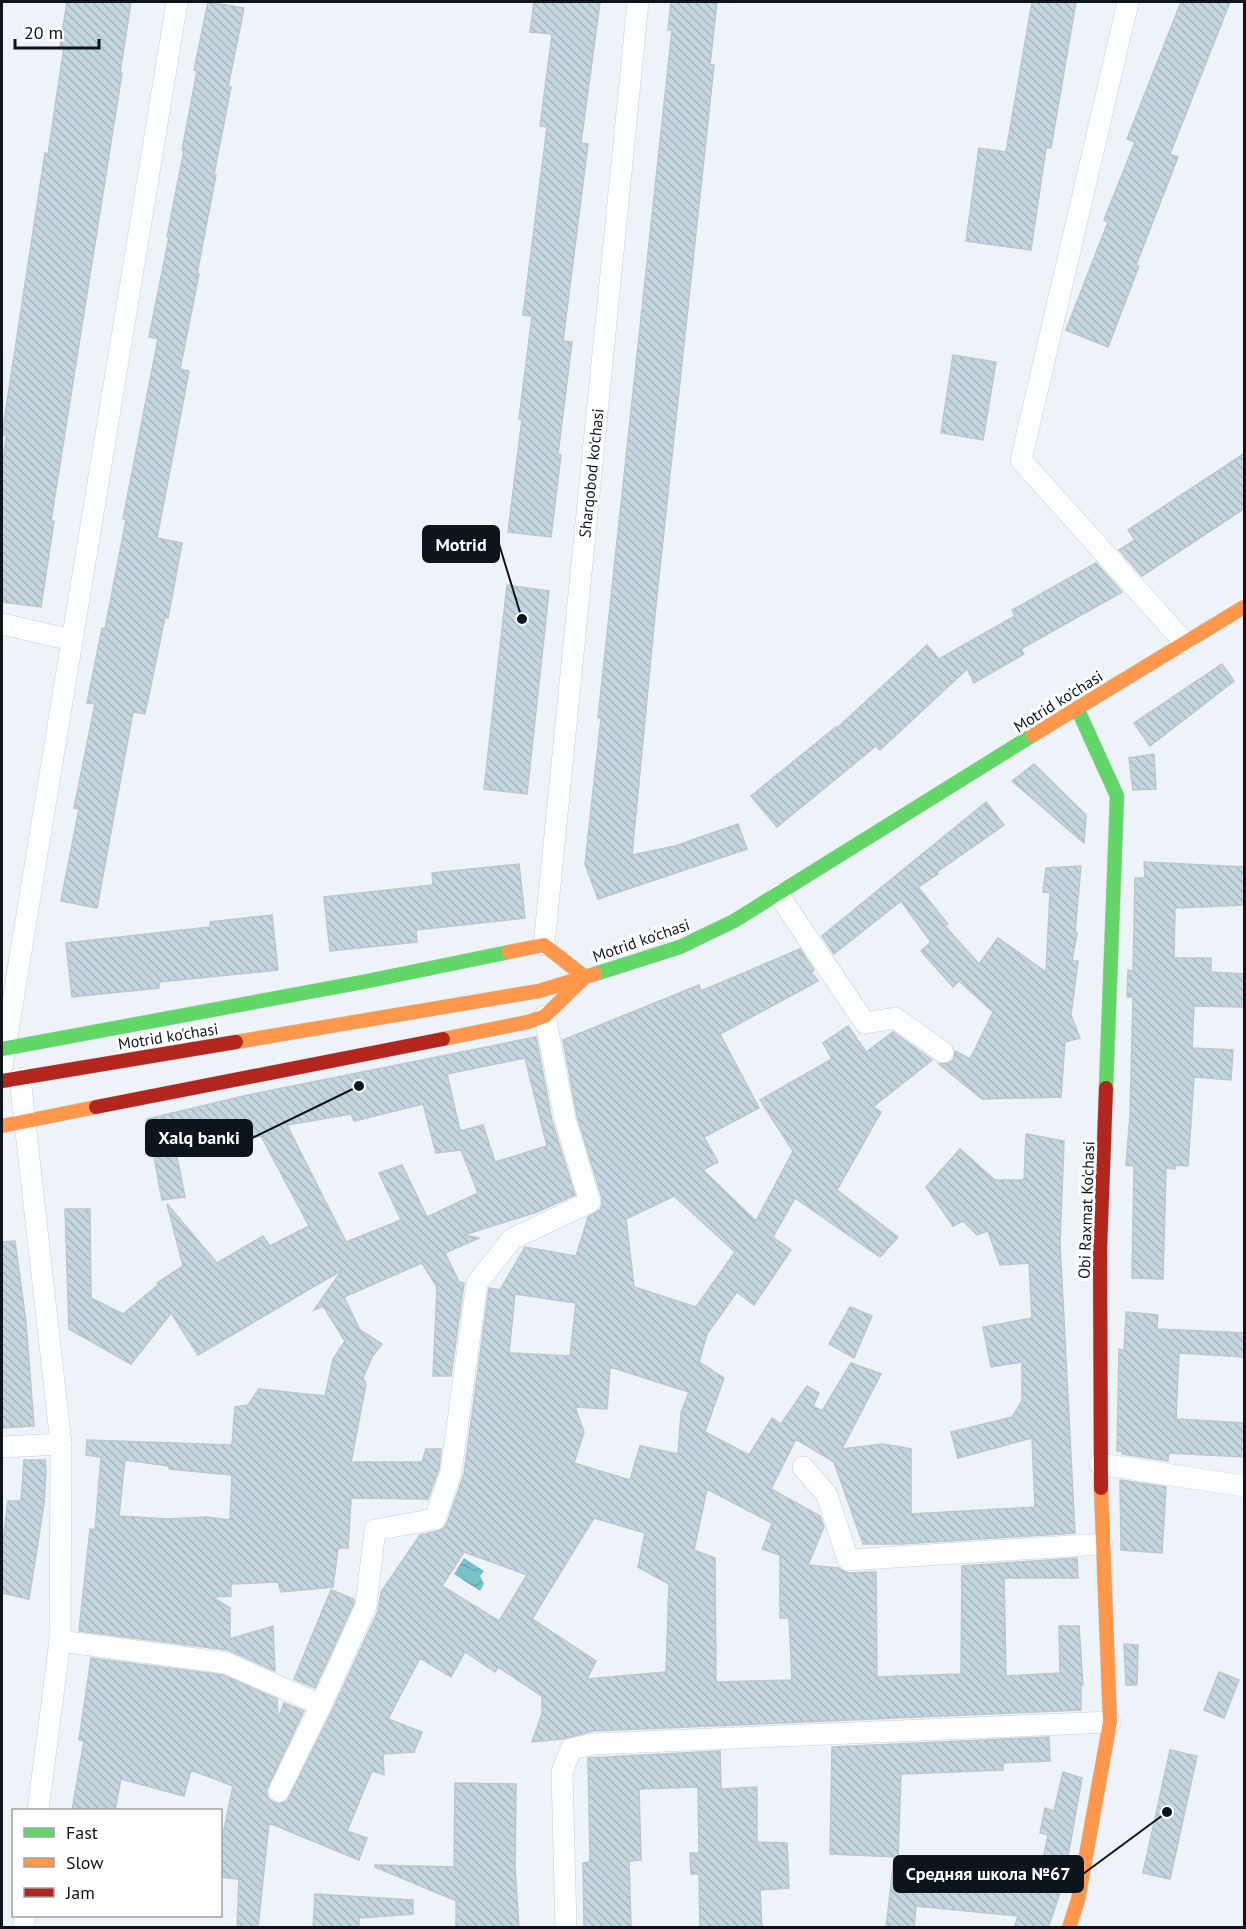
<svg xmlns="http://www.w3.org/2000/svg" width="1246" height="1929" font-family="'PT Sans',sans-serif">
  <defs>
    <pattern id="water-waves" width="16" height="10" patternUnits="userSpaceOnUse" patternTransform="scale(1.5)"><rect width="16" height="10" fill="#7ac0c9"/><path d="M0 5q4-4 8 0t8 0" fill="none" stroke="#68a4ac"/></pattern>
    <pattern id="building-back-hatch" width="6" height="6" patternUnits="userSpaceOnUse" patternTransform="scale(1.5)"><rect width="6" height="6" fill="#c4d6e0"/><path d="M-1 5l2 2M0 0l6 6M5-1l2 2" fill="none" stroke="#a7b7c0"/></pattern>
  </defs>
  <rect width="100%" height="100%" fill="#edf3f9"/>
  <path fill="url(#water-waves)" d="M464 1558 484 1571 480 1576 484 1584 480 1591 454 1574Z"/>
  <g fill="url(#building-back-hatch)" stroke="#bec6cb" stroke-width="1.5" fill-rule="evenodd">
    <path d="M67 2H131L120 73H122L51 521H54L41 607 2 602V468L6 436 2 435 45 153 48 154 64 47 60 46Z"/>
    <path d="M208 2 244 8 228 87H231L214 174 216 175 197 274H199L180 369 189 371 157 538 182 543 168 618 165 617 145 714 133 712 97 908 61 901 79 809 74 808 95 704 87 703 102 628 105 629 126 520 123 519 158 339 149 337 169 237H167L184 150H182L197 71 194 70Z"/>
    <path d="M534 2H600L581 143 588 144 563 341 572 342 558 454 561 455 551 537 508 532 522 419H519L532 316 523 315 547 127 540 126 552 34 530 32Z"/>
    <path d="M671 2H717L710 65H714L656 605 632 855 675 846 738 824 747 849 598 899 585 864 601 718H598L672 30H668Z"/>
    <path d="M1032 2H1076L1051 148H1046L1031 250 966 241 979 148 1006 152Z"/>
    <path d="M1181 2H1230L1170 154 1178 157 1136 265 1139 266 1108 347 1066 330 1108 222 1104 220 1135 142 1127 139Z"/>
    <path d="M953 355 996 362 983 440 941 433Z"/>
    <path d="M1245 453V508L1142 576 1119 550 1135 540 1128 530Z"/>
    <path d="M1096 563 1122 592 1021 649 1024 654 974 683 967 669 880 750 876 746 777 827 751 796 836 727 837 728 927 645 939 659 1015 616 1012 610Z"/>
    <path d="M507 585 549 591 527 794 484 789Z"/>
    <path d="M1222 664 1234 681 1150 746 1134 723Z"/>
    <path d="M1154 754 1156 789 1133 790 1129 758Z"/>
    <path d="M1034 764 1086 815 1084 843 1012 781Z"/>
    <path d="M986 802 1004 825 937 872 938 874 918 887 948 924 945 926 979 964 998 938 1046 972 1050 893 1043 892 1046 868 1081 866 1075 932 1077 933 1072 961H1078L1071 1015 1080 1038 1065 1042 1061 1097 982 1099 939 1064 949 1063 954 1059 955 1051 970 1059 993 1012 959 981 953 987 921 951 931 942 901 901 834 954 822 936Z"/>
    <path d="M1144 862 1245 867V905L1175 908 1174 958H1211V972L1245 974V1007L1194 1006 1192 1048 1233 1050 1231 1080 1194 1077 1188 1166 1175 1165V1169L1166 1168 1163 1279 1132 1278 1134 1166 1126 1165 1130 1116 1133 997H1127L1128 970 1133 971 1135 878H1145Z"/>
    <path d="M519 864 525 918 416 930 417 942 330 951 324 897 433 885 432 873Z"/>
    <path d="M272 915 278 970 159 982V988L72 997 66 943 210 927V922Z"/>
    <path d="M800 949 814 970 811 972 818 981 720 1034 759 1108 704 1137 718 1162 703 1170 756 1221 793 1151 760 1100 832 1059 823 1043 848 1026 866 1052 893 1032 932 1060 873 1107 881 1112 837 1190 898 1237 880 1257 795 1198 773 1237 791 1250 754 1305 737 1292 707 1334 699 1362 724 1378 705 1432 749 1455 772 1418 781 1424 807 1386 819 1393 813 1406 822 1411 851 1363 881 1374 842 1449 883 1444 911 1449V1514L1035 1507 1032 1438 958 1458 951 1432 1012 1417 1022 1401V1362L991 1367 983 1327 1032 1318 1029 1263 1000 1265 988 1231 977 1235 963 1221 953 1226 926 1187 960 1149 995 1180H1024L1026 1134 1064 1141 1060 1243 1075 1533 901 1544H863L834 1462 796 1439 771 1489 820 1516 824 1527 808 1565 838 1568 848 1573 876 1572 877 1677 961 1674 962 1566 1077 1558 1078 1578H1004L1006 1676 1060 1673 1059 1626H1079L1083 1685H1081V1710L593 1731 563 1739 532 1742 542 1713V1696L498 1667 495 1672 465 1652 451 1677 420 1658 388 1719 422 1732 414 1752 383 1754 384 1775 372 1771 347 1831 367 1838 359 1860 269 1823 258 1928H237L239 1879 220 1877V1849L233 1786 191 1770 184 1796 121 1779 115 1810H72L84 1741 79 1740 91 1658 223 1675 277 1699 278 1719 284 1703 304 1711 266 1791 268 1798 273 1802 279 1804 287 1801 332 1711 378 1611 381 1592 420 1535 438 1531 444 1528 447 1523 464 1474 489 1288 500 1290 525 1247 576 1256 588 1217 600 1210 602 1205V1198L577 1116 563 1040 699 985 701 991ZM674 1196 735 1252 696 1307 634 1287 626 1219ZM515 1294 576 1303 570 1356 509 1353ZM610 1367 689 1392 681 1413 678 1454 640 1446 630 1480 574 1463 584 1432 575 1407 607 1409ZM707 1489 772 1523 762 1549 780 1555V1618H789L792 1680 716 1682 715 1558 694 1550ZM594 1518 645 1533 638 1567 669 1584 666 1672 587 1679 596 1661 532 1619ZM464 1552 527 1575 499 1621 442 1586Z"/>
    <path d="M536 1037 552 1121 575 1195 537 1212 464 1235 479 1238 445 1253 459 1282 464 1283 451 1376H433L437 1287 422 1263 344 1297 360 1330 382 1344 372 1357 363 1378 366 1384 351 1462H422L426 1449H441L439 1469 428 1499 351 1498 348 1548H338L333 1587 281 1592 278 1582 231 1584V1596L212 1597 230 1608V1639L273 1626 275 1671 228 1650 79 1631 90 1529 95 1530 101 1457 86 1455 87 1440 232 1445 235 1407 248 1405 259 1389 325 1396 333 1359 345 1341 323 1306 314 1310 342 1270 198 1355 171 1313 131 1364 69 1329 65 1209H90L91 1298 123 1314 158 1285 157 1283 183 1266 167 1204 217 1263 263 1236 270 1246 309 1226 261 1136 176 1152 185 1197 162 1200 147 1119 248 1095ZM525 1058 547 1146 495 1162 483 1125 460 1131 447 1074ZM423 1104 436 1153 461 1150 478 1193 427 1217 402 1165 379 1173 401 1220 346 1242 287 1125 351 1114 354 1121ZM125 1460 169 1466V1469L232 1475 230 1520 207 1517 167 1519 119 1516Z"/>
    <path d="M15 1241 26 1322 34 1426 2 1428V1242Z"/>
    <path d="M850 1307 872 1316 854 1358 829 1344Z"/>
    <path d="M1126 1312 1158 1315 1157 1329 1245 1333V1357L1179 1353 1176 1419 1245 1423V1457L1169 1453 1168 1461 1122 1454V1451H1117L1119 1349 1124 1351Z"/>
    <path d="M24 1460H45L46 1472 44 1504 29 1599 2 1593V1547L8 1501H21Z"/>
    <path d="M1120 1480 1166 1487 1162 1553 1121 1550Z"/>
    <path d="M331 1590 354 1599V1603L315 1688 294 1679Z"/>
    <path d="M1124 1644 1138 1645 1137 1685H1126Z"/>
    <path d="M1219 1672 1239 1680 1224 1718 1204 1710Z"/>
    <path d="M1049 1737 1050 1761 1003 1763V1770L901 1774 898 1857 830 1854 832 1747Z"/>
    <path d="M1170 1750 1197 1756 1170 1879 1143 1873Z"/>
    <path d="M720 1751 721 1789 757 1787V1842L787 1843 789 1888 760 1890 762 1928H700L699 1874H691L690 1853H699L698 1787 639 1789 641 1860 629 1861 631 1928H584L583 1863 590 1862 588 1758Z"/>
    <path d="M1063 1772 1082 1778 1063 1884 1048 1928H1014L1018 1916 916 1906 914 1928H886L894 1858 1035 1881 1036 1873H1040L1048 1835 1040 1833 1045 1808 1054 1811Z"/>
    <path d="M455 1783 516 1784 515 1867 519 1928H456V1902H459L375 1867V1865L454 1867Z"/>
    <path d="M315 1894 413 1900V1914L359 1918V1928H313Z"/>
  </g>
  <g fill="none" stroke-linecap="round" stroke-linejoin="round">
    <g stroke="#c8cfd5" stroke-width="22">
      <g id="street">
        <path d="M1128 2 1021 460 1185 643"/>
        <path d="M2 624 72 640"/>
        <path d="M778 894 865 1023 895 1018 943 1052"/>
        <path d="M544 945 638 2"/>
        <path d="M2 1067 177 2"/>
        <path d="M20 1078 61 1444 60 1641 38 1810"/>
        <path d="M2 1447 61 1444"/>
        <path d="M1100 1464 1244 1486"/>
        <path d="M803 1467 827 1495 848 1560 1102 1544"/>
        <path d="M60 1641 226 1663 321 1705 366 1606 375 1530 435 1519 451 1472 477 1283 512 1239 590 1202 565 1119 545 1016"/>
        <path d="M279 1791 321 1705"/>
        <path d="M23 1928 25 1916"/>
        <path d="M566 1928 562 1772 571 1749 594 1744 1110 1722"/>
      </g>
    </g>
    <g stroke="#c8cfd5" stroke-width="15">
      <g id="fast">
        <path d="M1077 708 1117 796 1106 1088"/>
        <path d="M595 974 680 947 734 921 1033 735"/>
        <path d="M2 1049 363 982 509 952"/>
      </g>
    </g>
    <g stroke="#c8cfd5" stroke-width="15">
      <g id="slow">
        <path d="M1033 735 1244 607"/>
        <path d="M443 1039 528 1022 545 1016 585 977 544 945 509 952"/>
        <path d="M236 1042 539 991 595 974"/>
        <path d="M2 1126 96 1107"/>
        <path d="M1069 1928 1078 1900 1110 1722 1101 1488"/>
      </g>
    </g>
    <g stroke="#c8cfd5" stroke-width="15">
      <g id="jam">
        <path d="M2 1081 236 1042"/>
        <path d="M96 1107 443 1039"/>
        <path d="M1101 1488 1100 1250 1106 1088"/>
      </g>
    </g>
    <use href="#street" stroke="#fcfdfe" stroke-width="21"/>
    <use href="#fast" stroke="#63d668" stroke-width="14"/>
    <use href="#slow" stroke="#ff974d" stroke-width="14"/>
    <use href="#jam" stroke="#b3261e" stroke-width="14"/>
  </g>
  <g text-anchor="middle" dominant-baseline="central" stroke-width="6" stroke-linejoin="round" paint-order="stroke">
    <g font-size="16" fill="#0d141b" stroke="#fff">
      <text transform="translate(591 473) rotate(-84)">Sharqobod ko'chasi</text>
      <text transform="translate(1058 701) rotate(-32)">Motrid ko'chasi</text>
      <text transform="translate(641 940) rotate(-19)">Motrid ko'chasi</text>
      <text transform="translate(168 1036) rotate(-9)">Motrid ko'chasi</text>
      <text transform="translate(1086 1210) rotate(-88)">Obi Raxmat Ko'chasi</text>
    </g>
  </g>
  <path fill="none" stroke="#0d141b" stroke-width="2" d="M522 619L499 544M359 1086L252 1138M1167 1812L1083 1874"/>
  <g fill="#0d141b" stroke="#fff" stroke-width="2">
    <circle cx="522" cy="619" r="6"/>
    <circle cx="359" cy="1086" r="6"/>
    <circle cx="1167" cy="1812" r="6"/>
  </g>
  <g fill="#0d141b" stroke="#0d141b" stroke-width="2">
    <rect x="423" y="526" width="76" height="36" rx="6"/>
    <rect x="146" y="1120" width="106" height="36" rx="6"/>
    <rect x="894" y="1856" width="189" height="36" rx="6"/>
  </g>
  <g font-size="18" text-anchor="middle" font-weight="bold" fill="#fff">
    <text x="461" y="551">Motrid</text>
    <text x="199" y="1144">Xalq banki</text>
    <text x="988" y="1880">Средняя школа №67</text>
  </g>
  <rect width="1246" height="1929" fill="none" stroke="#0d141b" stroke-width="6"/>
  <rect x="12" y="1809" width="210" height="108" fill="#ffffff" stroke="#9ea1a4" stroke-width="1.5"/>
  <rect x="24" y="1828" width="30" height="9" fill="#63d668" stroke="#9ea1a4" stroke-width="1.5"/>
  <text x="66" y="1839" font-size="18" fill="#0d141b">Fast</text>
  <rect x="24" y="1858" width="30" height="9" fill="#ff974d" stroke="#9ea1a4" stroke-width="1.5"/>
  <text x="66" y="1869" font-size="18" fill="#0d141b">Slow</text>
  <rect x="24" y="1888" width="30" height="9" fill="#b3261e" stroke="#9ea1a4" stroke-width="1.5"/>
  <text x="66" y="1899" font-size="18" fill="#0d141b">Jam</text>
  <path d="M15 39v9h84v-9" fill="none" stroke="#0d141b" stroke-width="3"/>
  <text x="24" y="39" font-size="18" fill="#0d141b" stroke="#ffffff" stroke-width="4.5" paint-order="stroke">20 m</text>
</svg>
